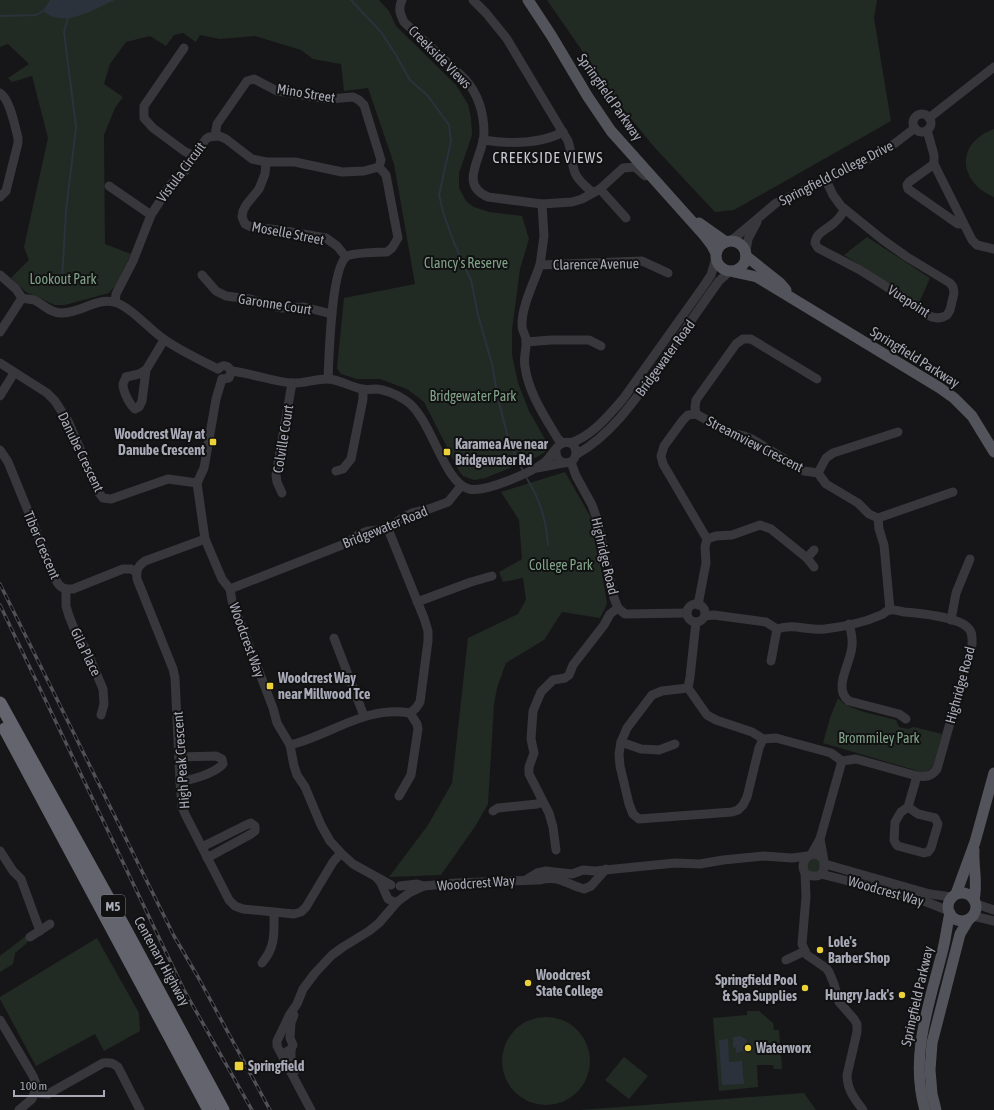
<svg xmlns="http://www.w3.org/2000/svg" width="994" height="1110" font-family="'Asap Condensed',sans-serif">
  <rect width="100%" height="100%" fill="#161618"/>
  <g fill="#222a24">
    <path d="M0 0H379L389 11 396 26 456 85 468 104 471 118 472 135 459 173V188L466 201 474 207 489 212 522 216 529 239 520 269 512 330V355L518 383 529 411 546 441V448L545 452 537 457 485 478 474 480 463 476 459 471 424 402 407 389 380 379H357L341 374 337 368 344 298 415 284 394 164 368 88 344 91 341 64 313 59 301 50 255 36 220 39 200 35 196 42 183 33 174 35 166 46 150 36 126 42 110 64 104 84 123 97 115 108 104 135 105 244 131 254 116 285 109 293 65 305H55L26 292 11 278 29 260 24 247 48 138 32 76 12 82 8 78 29 64 8 44 0 47Z"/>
    <path d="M547 0H877L874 18 891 121 734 210 715 212 655 148 619 104Z"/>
    <path d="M994 129V197C958 182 955 143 994 129Z"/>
    <path d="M867 237 930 278 919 303 844 255Z"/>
    <path d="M565 472 594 523 607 604 600 618 562 612 544 640 506 663 497 688 494 704 488 804 476 825 441 875 389 877 428 825 452 783 468 638 518 614 526 600 523 578 503 582 499 572 522 559 519 520 501 492Z"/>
    <path d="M838 698C848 711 879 715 896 720L899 727 908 729 914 727 942 734 933 767 925 773 921 772 823 743 830 718Z"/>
    <path d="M812 857 821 862 818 872H808L806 862Z"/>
    <path d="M31 932 27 943 15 953 13 964 0 972V956Z"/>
    <path d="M97 938 139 1013 140 1031 104 1051 95 1034 36 1066 0 999V997Z"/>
    <path d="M747 1011H759L773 1023 774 1030H779L782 1069H774L773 1065H757L758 1087 719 1091 713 1018 747 1015Z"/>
    <circle cx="546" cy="1061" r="44"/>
    <path d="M624 1057 648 1076 629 1099 605 1080Z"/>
    <path d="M804 1093 816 1110H580Z"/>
  </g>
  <g fill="#2c323b">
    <path d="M50 0H115C98 7 74 23 54 17 50 16 46 13 43 11Z"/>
    <path d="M741 1036 747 1040 746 1047 749 1049 747 1053 742 1051 736 1053V1048L733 1047V1037Z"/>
    <path d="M728 1039 729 1062 742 1061 744 1084 722 1085 719 1040Z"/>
  </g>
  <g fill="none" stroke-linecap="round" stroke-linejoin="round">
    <g stroke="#2c323b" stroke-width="2">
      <path d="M351 0 381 32 396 55 410 80 428 96 449 125 451 141 439 195 443 212 454 243 471 280 478 315 492 364 498 398 509 442 523 471"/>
      <path d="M0 16 36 15 43 11"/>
      <path d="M62 281 66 211 76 127 64 32 68 18"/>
      <path d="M526 477C540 500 546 518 548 545"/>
    </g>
    <g stroke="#37373c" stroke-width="9">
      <path d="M402 0C398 8 400 14 404 22L465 79C478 94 484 113 484 133 484 156 457 184 488 197L542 204 572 202 582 199 600 189 623 168 635 167 645 176"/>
      <path d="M473 0 486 13 507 39 568 141C572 152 571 163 575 173 578 180 586 187 592 192"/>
      <path d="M184 48 144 106V118L153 128 184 151 194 156"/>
      <path d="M0 93C10 99 15 127 18 138V143L6 191 0 197"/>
      <circle cx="922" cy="123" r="9"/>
      <path d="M929 118 994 67"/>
      <path d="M927 130 934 155V164L972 240 977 245 994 249"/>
      <path d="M215 136 217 124 247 81 254 79 277 91 329 99 353 97 359 100 364 105 381 160 379 167"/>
      <path d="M483 140C510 144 539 145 563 132"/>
      <path d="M266 162 265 174 259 189 246 205 243 211 242 217 245 224 251 227 280 230 326 238 337 246 346 257"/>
      <path d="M934 164 909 182 907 185 908 189 958 224H963"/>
      <path d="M826 180 833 195 841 206 883 240 907 257 950 283 953 287 954 293 950 310 947 315 943 317 938 318 932 317 928 315 898 294 860 270 818 248 815 243C816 232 828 229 835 222 839 219 842 214 845 209"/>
      <path d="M109 186 151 215"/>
      <path d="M600 189 626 218"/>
      <path d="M731 241 776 203 877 155 894 144 915 128"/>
      <path d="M746 251 748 239 757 222"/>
      <path d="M540 265 544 236 542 204"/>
      <path d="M0 275 16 289 22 298"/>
      <path d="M202 275 216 291 226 296 250 299 281 308 304 307 332 314"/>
      <path d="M115 302 116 294 133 261 151 215 171 184 185 171 201 146 206 139 209 137 219 136 226 139 252 159 266 162H295L342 172 364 171 379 167 386 175 398 238 392 248 387 252C379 252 353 253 347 256 331 267 329 358 328 379"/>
      <path d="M0 332 22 298C25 299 30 299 34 300 43 304 50 313 61 313 79 314 95 298 114 302 130 306 150 330 165 340 181 351 200 360 218 369"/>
      <path d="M526 342 551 340H589L601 346"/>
      <path d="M0 363 47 393 55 401 69 423 99 493 103 498 111 499 168 479 197 483"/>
      <path d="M218 369C223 364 228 365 231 371L229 378 222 379"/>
      <path d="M146 370 139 374 126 377C126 378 123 383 123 384 123 392 130 405 135 409L139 407 142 401 146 370 164 340"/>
      <path d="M231 371C251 373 271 381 291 383 303 384 314 379 327 379 339 379 350 387 362 389 366 390 372 389 377 389 386 390 397 395 405 400 432 417 443 483 469 489 485 493 532 472 545 462 551 457 556 445 563 443 576 439 580 455 571 462 561 465 555 459 556 449"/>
      <path d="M222 379 216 399 204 468 197 483 205 539 222 579 230 589 232 601 273 708 277 723 290 745 294 766 297 775 305 787 321 825 330 841 341 853 353 864 391 885"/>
      <path d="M0 396 14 373"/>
      <path d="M696 414 695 407 696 400 736 344 743 339H751L817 379"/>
      <path d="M563 443 558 439C545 417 529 394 525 367 523 356 527 350 526 340 526 335 522 332 522 326 521 308 534 282 540 265L642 261 668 273"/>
      <path d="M570 443C592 436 608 416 623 399L703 287 711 275 716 258"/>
      <path d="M0 450 8 462 57 582C61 589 65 589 73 589L123 569H131L136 572"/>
      <path d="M577 454C611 435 635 400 658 368 678 340 698 310 719 281L729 272"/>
      <path d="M571 462 576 476 592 505 597 519 614 598 618 608 625 614 687 613"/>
      <path d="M537 468 563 463"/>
      <path d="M336 471 343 469 351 459 363 399V389"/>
      <path d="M818 473 826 458 833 453 898 432"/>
      <path d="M282 493 277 482 276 475 292 383"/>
      <path d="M878 518 953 492"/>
      <path d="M205 539 145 561C138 566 136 570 137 579L173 669 175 678 180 782 182 807 185 814 229 900 235 906 243 909 294 914 301 912 306 907 333 862 341 853"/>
      <path d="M707 539 716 536 732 535 760 525 771 529 807 558"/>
      <path d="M814 567 807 558 814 550"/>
      <path d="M66 589V606L69 616 77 636 86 649 103 689 104 704 101 715"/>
      <path d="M230 589 347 543 358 535 368 531 388 529 402 518 412 513 429 509 448 502 461 486"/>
      <path d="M417 602 471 582 492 576"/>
      <circle cx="696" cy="613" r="9"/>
      <path d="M698 605 706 563 705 547 707 539 663 464 661 456 664 446 683 420 688 415 696 414 730 433 744 436 752 439 804 471 818 473 826 484 858 503 869 514 878 518 879 529 884 545 890 610"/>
      <path d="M705 616 714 615 766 622 777 629C794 623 807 631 825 629 842 627 865 622 881 615 884 614 886 611 889 610 893 609 899 611 904 612 918 613 959 617 968 628 973 632 972 639 972 645L937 769C931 777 926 777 917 776L856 759 842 761"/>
      <path d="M951 620 956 593 970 559"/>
      <path d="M696 622 690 677 688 688 707 715 716 720 752 732 763 739 776 738 831 753 842 761"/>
      <path d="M849 624C851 631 853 639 852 646 851 663 832 689 849 701L899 714 906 719"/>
      <path d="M334 638 364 716"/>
      <path d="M771 661 777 629"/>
      <path d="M688 688 662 691 652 695 627 728 621 742 619 754 620 766 629 804 633 814 639 819 732 812 738 810 743 805 747 797 759 748 763 739"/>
      <path d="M621 742 641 749 659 750 675 744"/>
      <path d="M290 745C331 735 366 705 410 713L416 708 420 702 428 641V631L424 618 388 529"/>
      <path d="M179 757 216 756 222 759 223 764C214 774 194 779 180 782"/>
      <path d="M399 796 411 775 418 729 417 724 410 713"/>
      <path d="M908 807 918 814 935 818 938 824 931 848 928 852 924 853 898 846 896 844 894 840 895 822 901 812 908 807 917 776"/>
      <path d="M493 811 498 808 537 804 542 802"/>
      <path d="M820 839C821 850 832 878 813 876 793 875 807 842 823 859"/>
      <path d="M202 847 246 825 251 823 255 826V831L251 834 207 858"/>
      <path d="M556 850 553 827 549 813 529 774V767L534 753 531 739 533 711 541 692 553 680 565 678 569 675 573 665 604 625 610 614 618 608"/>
      <path d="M0 851 13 871 21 879 40 931"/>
      <path d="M811 855 820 839 842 761"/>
      <path d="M825 864 930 894 952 897"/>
      <path d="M805 873 806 897 802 944 805 951 807 955 826 968 829 972 834 984 839 1002 854 1019 857 1024V1032L847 1075C847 1090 855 1099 863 1110"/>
      <path d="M821 874 919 899 949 911"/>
      <path d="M377 878 381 883 388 899 394 902H397"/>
      <path d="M527 879 537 873 546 871 572 874 583 870 595 871 675 863 700 864 723 860 764 856 792 858 808 856"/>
      <path d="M400 886 417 884 424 886 456 883 539 880C562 875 564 884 584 889L591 886 606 869"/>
      <path d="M976 904 994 910"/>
      <path d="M973 916 994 921"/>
      <path d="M30 937 50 924"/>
      <path d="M786 960 805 951"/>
      <path d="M262 963C276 946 274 933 274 912"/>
      <path d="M0 1020 33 1076 37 1086 32 1099 19 1110"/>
      <path d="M291 1049V1059L295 1071"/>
      <path d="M286 1052 291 1049 293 1045 290 1038 291 1023 294 1015"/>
      <path d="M35 1093 48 1094 103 1063C110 1062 113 1063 118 1067L140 1110"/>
      <path d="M311 1110 277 1046V1041L290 1014 297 1004 303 989 315 973 332 955 343 947 369 931 379 923 397 902 409 893 424 886"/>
    </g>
    <g stroke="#53535b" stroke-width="11">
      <path d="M528 0 551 35 588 97 611 131 704 235 711 244 716 253"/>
      <path d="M699 223 726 242"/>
      <circle cx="731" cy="256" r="15"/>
      <path d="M746 256 780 283 786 290"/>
      <path d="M734 272 757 277 940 388 954 398 972 416 994 452"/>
      <path d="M974 850C973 867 978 883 974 900"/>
      <circle cx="962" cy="907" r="14"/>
      <path d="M956 894 975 842 994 773"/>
      <path d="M925 1110C909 1055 930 1002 943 949 946 937 947 925 950 913"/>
      <path d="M936 1110 932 1094 930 1070 932 1043 960 934 969 919"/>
    </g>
    <g stroke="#63646d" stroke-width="13">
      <path d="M0 703 123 925 223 1110"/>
      <path d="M5 729 209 1110"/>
    </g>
    <g stroke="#505057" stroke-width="3.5">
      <g id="rail">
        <path d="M0 584 174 936 198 977 270 1110"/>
        <path d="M0 605 184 990 252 1110"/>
      </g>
    </g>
    <use href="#rail" stroke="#111112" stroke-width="2" stroke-dasharray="6" stroke-linecap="butt"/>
  </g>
  <g fill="#ecd139" stroke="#111112" stroke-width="1.5">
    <rect x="209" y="438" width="8" height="8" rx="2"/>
    <rect x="443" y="448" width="8" height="8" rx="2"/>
    <rect x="266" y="682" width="8" height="8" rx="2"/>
    <circle cx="820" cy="950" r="4"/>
    <circle cx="528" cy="983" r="4"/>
    <circle cx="805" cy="988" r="4"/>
    <circle cx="902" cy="995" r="4"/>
    <circle cx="748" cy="1048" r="4"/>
    <rect x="234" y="1061" width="10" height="10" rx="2"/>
  </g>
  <g text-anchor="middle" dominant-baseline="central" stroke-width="4" stroke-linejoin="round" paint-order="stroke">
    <rect fill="#111112" stroke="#7b7c86" stroke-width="1" x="101" y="895" width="24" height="22" rx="3"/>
    <g font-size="13" font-weight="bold" fill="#a8aab7">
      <text x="113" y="906">M5</text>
    </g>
    <g font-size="14" fill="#a8aab7" stroke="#111112">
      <text transform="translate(440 57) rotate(45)">Creekside Views</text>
      <text transform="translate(306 93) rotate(9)">Mino Street</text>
      <text transform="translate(610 97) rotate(55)">Springfield Parkway</text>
      <text transform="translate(181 172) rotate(-53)">Vistula Circuit</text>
      <text transform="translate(836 173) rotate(-27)">Springfield College Drive</text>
      <text transform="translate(288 233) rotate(11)">Moselle Street</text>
      <text transform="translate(596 264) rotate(-1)">Clarence Avenue</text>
      <text transform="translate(909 301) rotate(33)">Vuepoint</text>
      <text transform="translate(275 304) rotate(9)">Garonne Court</text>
      <text transform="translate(915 357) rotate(32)">Springfield Parkway</text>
      <text transform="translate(665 358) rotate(-54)">Bridgewater Road</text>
      <text transform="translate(283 439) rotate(-81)">Colville Court</text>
      <text transform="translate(755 444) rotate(27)">Streamview Crescent</text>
      <text transform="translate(81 452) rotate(64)">Danube Crescent</text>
      <text transform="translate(385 527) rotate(-22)">Bridgewater Road</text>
      <text transform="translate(42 545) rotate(67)">Tiber Crescent</text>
      <text transform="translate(605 556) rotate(77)">Highridge Road</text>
      <text transform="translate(247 640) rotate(70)">Woodcrest Way</text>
      <text transform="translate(86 652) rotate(64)">Gila Place</text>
      <text transform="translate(960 685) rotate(-75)">Highridge Road</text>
      <text transform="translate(181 760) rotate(-94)">High Peak Crescent</text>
      <text transform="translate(476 883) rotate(-4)">Woodcrest Way</text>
      <text transform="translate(886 891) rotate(16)">Woodcrest Way</text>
      <text transform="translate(162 961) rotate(61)">Centenary Highway</text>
      <text transform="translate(917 996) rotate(-77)">Springfield Parkway</text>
    </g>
    <g font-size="14" fill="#80a288" stroke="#111112">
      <text x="466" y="263">Clancy's Reserve</text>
      <text x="63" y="279">Lookout Park</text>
      <text x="473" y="396">Bridgewater Park</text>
      <text x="561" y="565">College Park</text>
      <text x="879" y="738">Brommiley Park</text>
    </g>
    <g font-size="14" font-weight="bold" fill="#a8aab7" stroke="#111112" text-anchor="start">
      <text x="205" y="434" text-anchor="end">Woodcrest Way at<tspan x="205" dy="16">Danube Crescent</tspan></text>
      <text x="455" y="444">Karamea Ave near<tspan x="455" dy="16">Bridgewater Rd</tspan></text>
      <text x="278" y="678">Woodcrest Way<tspan x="278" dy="16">near Millwood Tce</tspan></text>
      <text x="828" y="942">Lole's<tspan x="828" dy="16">Barber Shop</tspan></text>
      <text x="536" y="975">Woodcrest<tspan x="536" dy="16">State College</tspan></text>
      <text x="797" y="980" text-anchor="end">Springfield Pool<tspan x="797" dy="16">&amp; Spa Supplies</tspan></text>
      <text x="894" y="995" text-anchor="end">Hungry Jack's</text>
      <text x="756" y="1048">Waterworx</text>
      <text x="248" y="1066">Springfield</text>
    </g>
    <g font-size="15" letter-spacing="1" fill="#c9cad3" stroke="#111112">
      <text x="548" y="157">CREEKSIDE VIEWS</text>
    </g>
  </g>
  <path d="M14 1090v6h90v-6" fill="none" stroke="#a8aab7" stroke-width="2"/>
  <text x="20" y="1090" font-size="12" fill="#a8aab7" stroke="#111112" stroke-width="3" paint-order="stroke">100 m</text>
</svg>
